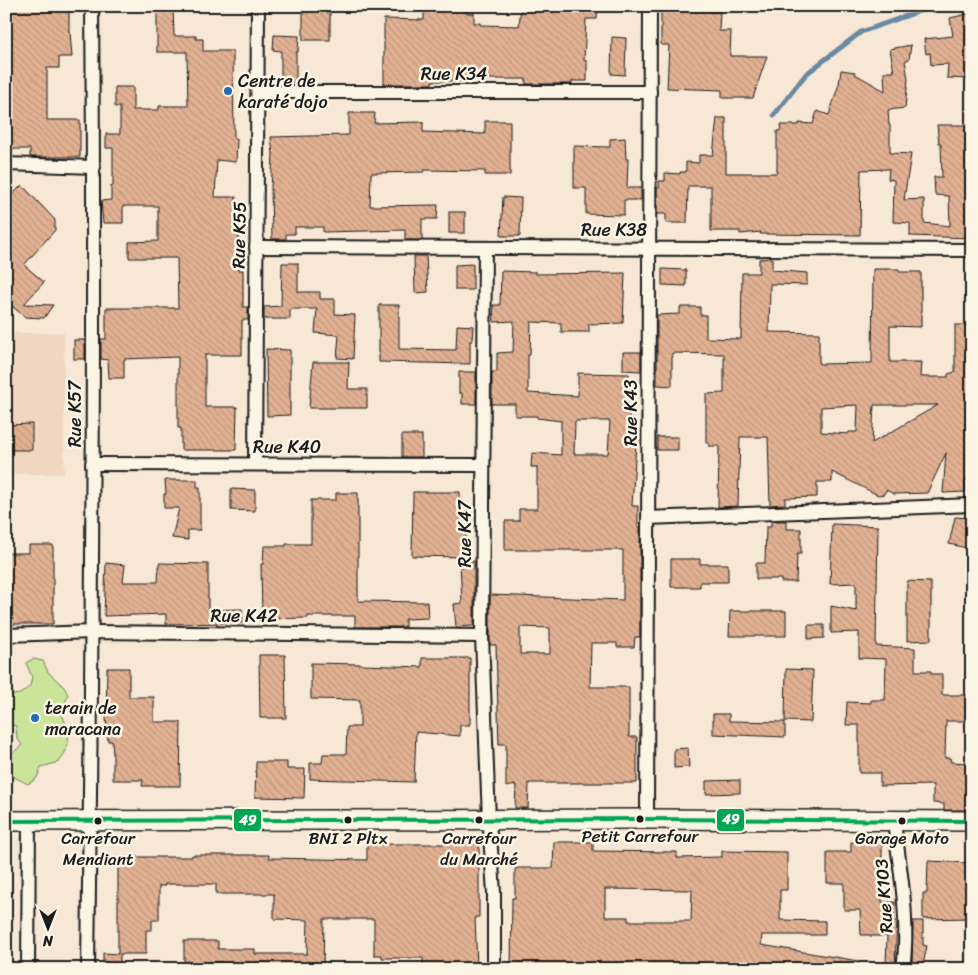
<svg xmlns="http://www.w3.org/2000/svg" width="978" height="975" font-family="Sriracha,sans-serif">
  <defs>
    <pattern id="building-back-hatch" width="6" height="6" patternUnits="userSpaceOnUse" patternTransform="scale(1.25)"><rect width="6" height="6" fill="#e2b193"/><path d="M-1 5l2 2M0 0l6 6M5-1l2 2" fill="none" stroke="#c1987e"/></pattern>
  </defs>
  <rect width="100%" height="100%" fill="#f7e7d5"/>
  <filter id="ink" filterUnits="userSpaceOnUse"><feTurbulence type="fractalNoise" baseFrequency=".02" numOctaves="2"/><feDisplacementMap in="SourceGraphic" scale="10" xChannelSelector="R" yChannelSelector="G"/><feConvolveMatrix kernelMatrix="1 2 1 2 8 2 1 2 1" color-interpolation-filters="sRGB"/></filter>
  <g filter="url(#ink)">
    <rect fill="#f1d7c1" x="6" y="333" width="58" height="141"/>
    <path fill="#cae49a" stroke="#73805b" d="M33 659 43 661 48 672 64 687 68 695 61 713C70 730 72 746 59 762L41 767 37 778 28 784 6 773V759L22 745 17 738 16 726 6 724V689L12 695 20 694 30 686 32 677 26 663Z"/>
    <g fill="none" stroke-linecap="round" stroke-linejoin="round">
      <path stroke="#6988a1" stroke-width="5" d="M774 115 806 74 861 32 934 6"/>
    </g>
    <g fill="url(#building-back-hatch)" stroke="#1c1c1c" fill-rule="evenodd">
      <path d="M6 6H69V32H70L72 57H59V68H47V120H80V157H30V149H6Z"/>
      <path d="M157 6H173L174 36H196V39H203V51H233L234 139H237L236 162 217 160 215 197H236L235 212H242V231H239V270H243V307H248V320H242V355H205V407H237L236 450H181V428H178V357L124 359V378H109L108 360 101 359V339H106V308H178L177 258H129V242L158 241V206H123V223H103L101 201 111 200V186H113V148H106V134H120V107H115V87H133V110H159V106H188L187 52H157Z"/>
      <rect x="303" y="6" width="27" height="34"/>
      <path d="M424 6H466V13H474V23H480V25L519 26 521 6H598L597 19H586L584 61H587V81H572V84H526V79H474L473 81H432V84H384V19L424 20Z"/>
      <path d="M680 6H710V12H720L719 31H731L730 56H767L753 98H722V90L667 88 669 45H661V11H680Z"/>
      <path d="M972 13V79L947 78 948 64 931 65 930 53 926 54 924 39 953 36 950 18Z"/>
      <path d="M274 35 299 36 298 52H296V82H281V51L273 50Z"/>
      <path d="M612 37 626 38 625 75 611 74Z"/>
      <path d="M911 45 909 59 905 61 908 79 905 108 888 110 889 125H890V153L911 154 904 200 924 199V223L950 226 949 196 935 195 934 177H942L941 143H939L937 125H972V145H968L969 176H972V238L910 236V223L893 222 894 180 888 179 889 169 861 170 860 235 760 234 761 232 740 234V231H711V186H688L687 223H666V214H657V188H659V181H665V173L680 174V172H686V162L699 163V155H713L717 118H726V173H777V131H780L781 125H799V123L813 124 817 111 829 115 839 84 841 70 855 72V74L885 91 884 72H894L890 49Z"/>
      <path d="M349 113H375L374 123 423 122V132L485 134V121H510V175H485V171L424 170V172L371 173 370 206 438 205 437 219H422V240H405V230L323 232V227H295V234H286V239H272L271 188 273 154 271 137 349 135Z"/>
      <path d="M625 138 626 159H628L627 188H641V200H624V215L586 214V188H574V146L607 147H610V139Z"/>
      <path d="M22 185 55 220V230L24 265 44 282 24 304 53 305 44 318 25 317 6 301V201Z"/>
      <path d="M503 197 521 198 520 236H501Z"/>
      <rect x="449" y="212" width="16" height="21"/>
      <path d="M414 256H426L428 292 415 293Z"/>
      <path d="M772 258V270L807 273V285L770 284 769 332 819 333V364L872 363 873 269H899V272H921V327L890 326V362H921L920 377H948V374L955 372V325H972V479L965 480V492L943 493 946 453 927 493 894 494 886 490 884 494 878 495 832 472V482H817V497L785 498V504L770 505 768 437H740L738 506 718 507 719 446H709V443H706V394L724 393V354L672 353V386L657 385V315L680 314V307H700V315H706V338L741 339 742 273H759V259ZM858 405 857 432H849L848 434 821 432V407ZM874 405H938L872 443Z"/>
      <path d="M282 263H298V292H320V299H335V314L355 315 353 359 337 358 339 335 315 333 317 309H290V319H264V307L281 306Z"/>
      <path d="M473 264V290H455V265Z"/>
      <path d="M662 269 686 270V286L662 285Z"/>
      <path d="M501 271 536 272 535 274 625 273 623 323 589 324V332H561V323L531 322 530 355H528V393L578 396V373L629 374V443H636L632 506H638V527H640V637H635L634 647H617V643H591L590 687H629V737H637V783H529L528 808H515L516 785 506 787V744H499L496 645H490V595L623 600V550H505V521H519V509H537V467H531L532 453 561 455V421L537 418V416H515V404H492V372H497V353L513 352 514 321 494 322 493 305H500ZM575 421H610L608 454H574ZM520 627 550 628V654H520Z"/>
      <path d="M379 305H399V349L456 350 457 325 473 326 472 341H470V364L379 362Z"/>
      <rect x="74" y="340" width="11" height="19"/>
      <path d="M266 349 290 350V415L267 416Z"/>
      <path d="M623 352H641V371L623 370Z"/>
      <path d="M313 362H349L348 389H367V408H309Z"/>
      <path d="M459 372H476V404H462V393H459Z"/>
      <path d="M32 424V450H6V425Z"/>
      <rect x="402" y="435" width="20" height="22"/>
      <rect x="657" y="437" width="21" height="13"/>
      <path d="M165 480H197V487H200V530H188V540L172 538 179 508H164V494H166Z"/>
      <path d="M231 489 255 490V511L231 510Z"/>
      <path d="M413 492H460V513L467 514 465 557 412 556Z"/>
      <path d="M336 493H358V601L427 602 428 618 405 619V627H355V616H308V618L262 619 261 564H263L264 546H286V544H311V500H336Z"/>
      <path d="M955 517 972 518V527L967 548 949 544Z"/>
      <path d="M771 521H786V529H801V554H797L796 582H781V579H756V563H765L766 527H771Z"/>
      <path d="M832 524 878 526 876 646 915 648V671H931V674H942V695H972V721H946L945 758H950L951 762 972 763V810H944V804L933 803V785L880 786V773H859V725H846L847 702 871 703V700H885L886 659 859 658V632L831 633V606L856 611V583L830 584Z"/>
      <path d="M29 545H53V624H8V553H29Z"/>
      <path d="M671 559H700V564H728V582H700V587H671Z"/>
      <path d="M474 561V626L456 627 454 604 462 603 460 562Z"/>
      <path d="M106 563 125 565 123 582H158L159 563 208 564V610L242 609 243 623 166 624V614L104 616Z"/>
      <path d="M907 581 931 582V640L907 641Z"/>
      <path d="M730 611H786V636H729Z"/>
      <path d="M808 625H824V638L808 639Z"/>
      <path d="M259 655H285L286 718H260Z"/>
      <path d="M422 658H470V725H460V736L416 732 414 782 310 779V763H322L323 754H346L347 727H360V700L311 699V663L362 664V665L422 667Z"/>
      <path d="M107 668H129V697H154V722H181L180 786H142L143 780H113V755L112 741H108L106 718Z"/>
      <path d="M786 669 813 670 811 722 785 721Z"/>
      <path d="M713 714H729V721L785 722V737L713 734Z"/>
      <path d="M688 748 689 767 674 768V749Z"/>
      <path d="M256 762H287V769H305L304 798 255 797Z"/>
      <path d="M740 780V793L706 794V781Z"/>
      <path d="M554 842H593V851L677 852V858L722 857V851L787 852V890H780V920L825 921V935H762L761 945 859 961 858 969H511L512 898H515V868H553ZM605 889 692 890 691 921H628V917H605Z"/>
      <path d="M851 842H882V902H895L894 921H897L895 965H886L887 936H870V935H861L860 910H844V883H827V852H851Z"/>
      <path d="M367 844H479V917H475L477 966 423 968V958H382V955H374V919H324L323 969H224L222 962H184V941H218V949H255V954H307L308 920 274 919V894H216V884H165V886H159V920H152V930H146V954H120V969H103V953L118 954V857H192V855H269V858L367 860Z"/>
      <path d="M928 861 972 863V918L923 919V893H927Z"/>
      <path d="M913 921H923V945L927 946 923 965 912 963Z"/>
    </g>
    <g fill="none" stroke-linecap="round" stroke-linejoin="round">
      <g stroke="#1c1c1c" stroke-width="16">
        <g id="street">
          <path d="M258 92H650"/>
          <path d="M6 164 94 167"/>
          <path d="M256 247 972 250"/>
          <path d="M485 248 482 636 489 820 494 893V969"/>
          <path d="M92 464 482 465"/>
          <path d="M255 464 258 6"/>
          <path d="M648 518 972 505"/>
          <path d="M6 635 93 632 482 636"/>
          <path d="M647 819 650 6"/>
          <path d="M894 822C900 870 910 920 903 969"/>
          <path d="M28 969 29 821"/>
          <path d="M88 969C92 648 95 327 92 6"/>
        </g>
      </g>
      <g stroke="#1c1c1c" stroke-width="22">
        <path id="secondary" d="M6 821 647 819 972 821"/>
      </g>
      <use href="#street" stroke="#fcf5e5" stroke-width="12"/>
      <use href="#secondary" stroke="#fcf5e5" stroke-width="19"/>
      <g stroke="#fcf5e5" stroke-width="8">
        <path id="bus-1" d="M6 821 647 819 972 821"/>
      </g>
      <use href="#bus-1" stroke="#00a651" stroke-width="4"/>
    </g>
  </g>
  <g fill="#1f6fb2" stroke="#fcf5e5" stroke-width="2">
    <circle cx="228" cy="91" r="5"/>
    <circle cx="35" cy="718" r="5"/>
  </g>
  <g fill="#1c1c1c" stroke="#fcf5e5" stroke-width="2">
    <circle cx="640" cy="819" r="4.5"/>
    <circle cx="348" cy="820" r="4.5"/>
    <circle cx="479" cy="820" r="4.5"/>
    <circle cx="98" cy="821" r="4.5"/>
    <circle cx="902" cy="821" r="4.5"/>
  </g>
  <g text-anchor="middle" dominant-baseline="central" stroke-width="5" stroke-linejoin="round" paint-order="stroke">
    <g font-size="17" fill="#1c1c1c" stroke="#fcf5e5">
      <text x="640" y="836">Petit Carrefour</text>
      <text x="98" y="838">Carrefour<tspan x="98" dy="21">Mendiant</tspan></text>
      <text x="348" y="838">BNI 2 Pltx</text>
      <text x="479" y="838">Carrefour<tspan x="479" dy="21">du Marché</tspan></text>
      <text x="902" y="838">Garage Moto</text>
    </g>
    <g font-size="18" fill="#1c1c1c" stroke="#fcf5e5">
      <text x="454" y="74">Rue K34</text>
      <text x="614" y="230">Rue K38</text>
      <text transform="translate(239 235) rotate(-89)">Rue K55</text>
      <text transform="translate(631 413) rotate(-90)">Rue K43</text>
      <text transform="translate(75 414) rotate(-90)">Rue K57</text>
      <text x="287" y="447">Rue K40</text>
      <text transform="translate(465 534) rotate(-90)">Rue K47</text>
      <text x="244" y="616">Rue K42</text>
      <text transform="translate(884 896) rotate(-94)">Rue K103</text>
    </g>
    <g font-size="18" fill="#1c1c1c" stroke="#fcf5e5" text-anchor="start">
      <text x="238" y="81">Centre de<tspan x="238" dy="21">karaté dojo</tspan></text>
      <text x="45" y="708">terain de<tspan x="45" dy="21">maracana</tspan></text>
    </g>
  </g>
  <g stroke="#fcf5e5" stroke-width="2">
    <rect x="716" y="808" width="29" height="24" rx="5" fill="#00a651"/>
    <rect x="233" y="808" width="29" height="24" rx="5" fill="#00a651"/>
  </g>
  <g font-size="14" text-anchor="middle" font-weight="bold" fill="#fff">
    <text x="731" y="824">49</text>
    <text x="248" y="825">49</text>
  </g>
  <rect width="978" height="975" fill="none" stroke="#fcf5e5" stroke-width="25"/>
  <rect x="12" y="12" width="953" height="950" fill="none" stroke="#1c1c1c" stroke-width="2" filter="url(#ink)"/>
  <g transform="translate(48 928) rotate(180)" stroke="#fcf5e5" stroke-width="4" paint-order="stroke">
  <path d="M0-4L9 19L0 12L-9 19Z" fill="#1c1c1c"/>
  <text y="-8" font-size="14" font-weight="bold" text-anchor="middle" fill="#1c1c1c">N</text>
  </g>
</svg>
